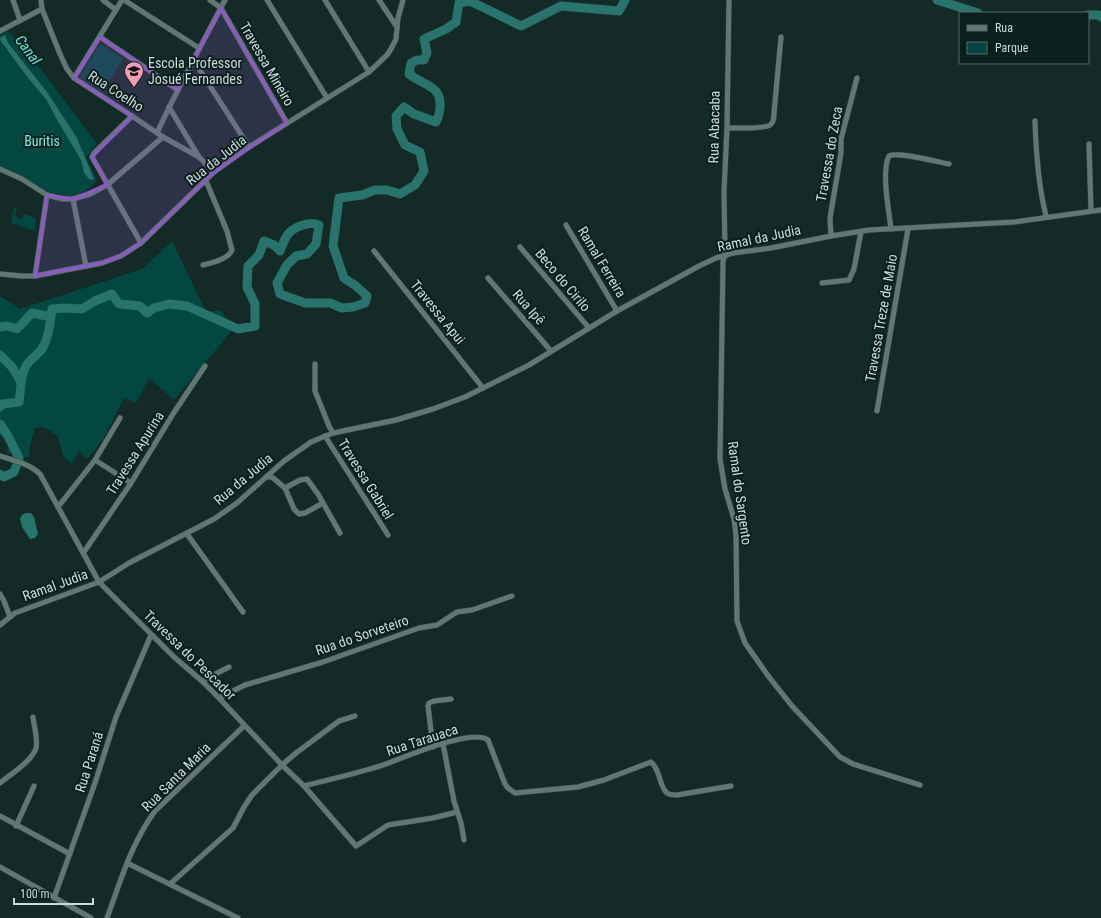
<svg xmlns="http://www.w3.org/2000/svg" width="1101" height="918" font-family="'Roboto Condensed',sans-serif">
  <rect width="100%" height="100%" fill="#132a27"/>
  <g fill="#034741">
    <path d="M8 31 39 67 97 144 86 157 97 180C91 186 83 195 74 197 60 201 15 175 0 167V35Z"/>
    <path d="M100 44 123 59 102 92 80 77Z"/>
    <path d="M14 207 17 208 15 217 22 219 24 214 36 218 35 231 11 223Z"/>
    <path d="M172 241 206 312 220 310 234 328 174 400 149 378 136 403 124 398 102 441 87 459 79 451 72 464 63 456 58 436 44 427 35 428 29 449V458L7 453 8 440 0 436V296L20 309 142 269Z"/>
  </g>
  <g fill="#28736b">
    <path d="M5 35 8 43 47 92 77 138 94 179 92 180 89 179 84 173 81 160 56 118 46 99 28 78 1 41 0 38Z"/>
    <path d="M26 513H31L34 517 38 534 35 538 30 539 22 527 20 519 22 515Z"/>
  </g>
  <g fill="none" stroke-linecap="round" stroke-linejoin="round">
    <g stroke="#28736b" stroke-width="9">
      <path d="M937 0 978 13"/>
      <path d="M1088 15H1099L1101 17"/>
      <path d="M0 327 7 326 17 329 32 313 51 317"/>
      <path d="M0 355 12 367 21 382"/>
      <path d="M0 407 2 404 19 402C21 390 20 379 25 368 28 360 37 356 42 349 49 337 50 323 52 309L64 308 82 309 95 301 112 294 119 304 140 306 147 313 154 308 169 304 187 306 238 329 255 326V304L247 287 248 266 259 255 264 241 274 245 280 251C282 246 285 237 289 233 296 226 310 221 319 225L316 244 307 254 296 256 287 265 277 283 280 294 305 303H330L342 308 353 307 365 303 367 296 356 286 344 278 333 246 339 198 362 195 375 190H387L400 194 415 185 424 171 420 152 405 145 397 129 396 116 404 107 414 114 436 122C439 116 440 113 440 107 442 85 422 85 409 74L411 63 417 60H424L427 53 424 39 446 29 456 22 459 3 470 1 521 26 561 6 619 11 625 0"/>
      <path d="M0 424 8 436 19 458 14 472 4 477 0 474"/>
    </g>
    <g stroke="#354644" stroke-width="6">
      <g id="minor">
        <path d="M13 0 20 20"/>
        <path d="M41 0 42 9 60 54 67 69 74 78 132 116 163 137 199 157 214 172"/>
        <path d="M103 0 116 10"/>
        <path d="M124 0 199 48"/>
        <path d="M210 0 221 8 287 123"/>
        <path d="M267 0 327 98"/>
        <path d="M325 0 369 72"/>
        <path d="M379 0 397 27"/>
        <path d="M729 0 727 128 724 191 725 255 723 261 720 459 725 489 734 519 736 535 737 621 745 643 769 677 792 706 840 757 853 764 920 785"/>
        <path d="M0 31 42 9"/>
        <path d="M100 37 178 90"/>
        <path d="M194 61 249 147"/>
        <path d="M74 78 122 0"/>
        <path d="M169 107 199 157"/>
        <path d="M132 116 94 153 92 157 141 243"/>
        <path d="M1035 121C1036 154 1038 184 1046 216"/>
        <path d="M727 128C735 128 765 129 770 125 774 123 774 116 774 113L781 37"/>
        <path d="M157 133C178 87 202 44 225 0"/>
        <path d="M1089 144 1091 211"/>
        <path d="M0 169 22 179 47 195 63 199H73L90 194 107 185 163 137"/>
        <path d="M73 199 86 266"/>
        <path d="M566 225 617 311"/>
        <path d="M891 229C889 211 881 171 889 156 896 151 938 162 949 164"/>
        <path d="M831 236 830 218 841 153V139L857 78"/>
        <path d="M520 247 589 328"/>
        <path d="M374 251 483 388"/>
        <path d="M203 265C212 263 229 259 232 250L227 231 206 181"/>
        <path d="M0 274 22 276H35L102 263 121 256 141 243 214 172 249 147 369 72 387 55 391 49 396 39 398 18 403 0"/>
        <path d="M35 276 47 195"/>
        <path d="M488 278 551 351"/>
        <path d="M822 283 849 280 854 269 861 232"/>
        <path d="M315 364V391L329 426 333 433"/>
        <path d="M877 411 908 229"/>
        <path d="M325 436 388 535"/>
        <path d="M0 456C13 460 30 464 40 474L99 582 174 657 202 681 219 698 282 765 304 786 356 846 388 825 433 818 457 812"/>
        <path d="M95 460 131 483"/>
        <path d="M266 477H272L285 488"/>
        <path d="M285 488 300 480 307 479 318 494 340 533"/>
        <path d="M285 488 294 509 299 514 305 513 323 503"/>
        <path d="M58 507 95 460 120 418"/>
        <path d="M187 534 243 612"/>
        <path d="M84 552 131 483 173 414 205 366"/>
        <path d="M0 594 4 601 10 617"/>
        <path d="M0 625 15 613 26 609 99 582 129 563 214 519 237 503 284 461 311 442 333 433 396 420 433 409 465 397 529 365 617 311 699 266 716 258 733 253 771 248 831 236 869 230 1014 222 1101 210"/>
        <path d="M202 681 229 667"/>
        <path d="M219 698 245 685 323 662 419 628 437 625 457 612 472 610 512 596"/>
        <path d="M443 744 454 801 461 823 464 840"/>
        <path d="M433 747 428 706 429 703 434 701 451 699"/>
        <path d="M0 783C10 775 33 760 36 748 38 739 34 726 33 717"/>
        <path d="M304 786C331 779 360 773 386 764 405 757 472 728 488 740L505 784 508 788 515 793 578 787 604 780 651 762C661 770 659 787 667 793 670 795 674 795 677 795L731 786"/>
        <path d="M0 816 70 854"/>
        <path d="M16 826 34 786"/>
        <path d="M127 863 238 918"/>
        <path d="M0 867 91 918"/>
        <path d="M170 884 233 828 244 807 252 795 282 765 296 753 339 721 355 716"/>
        <path d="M54 898 95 783 116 717 151 635"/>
        <path d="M107 918C121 880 131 844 155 811L244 726"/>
      </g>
    </g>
    <use href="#minor" stroke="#5f7874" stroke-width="5"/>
  </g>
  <path fill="#9058c5" fill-opacity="0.2" stroke="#9058c5" stroke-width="3" stroke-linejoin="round" d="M221 8 287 123 214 172 141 243 121 256 102 263 35 276 47 195 73 199 107 185 92 157 132 116 74 78 100 37 178 90Z"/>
  <defs>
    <g id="school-pin" transform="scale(1)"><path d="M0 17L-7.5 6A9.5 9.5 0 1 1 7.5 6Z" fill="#f29aae" stroke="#09201d"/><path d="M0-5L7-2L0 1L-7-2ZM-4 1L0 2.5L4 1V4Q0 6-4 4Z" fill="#111"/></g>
  </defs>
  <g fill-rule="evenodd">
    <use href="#school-pin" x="134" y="71"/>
  </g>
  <g text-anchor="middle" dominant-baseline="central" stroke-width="4" stroke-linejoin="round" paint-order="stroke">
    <g font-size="14" fill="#cddad8" stroke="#09201d" text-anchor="start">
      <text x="148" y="63">Escola Professor<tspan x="148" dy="16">Josué Fernandes</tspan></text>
    </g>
    <g font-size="14" fill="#cddad8" stroke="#09201d">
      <text transform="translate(267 64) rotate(60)">Travessa Mineiro</text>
      <text transform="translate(116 91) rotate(33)">Rua Coelho</text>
      <text transform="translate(714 127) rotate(-89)">Rua Abacaba</text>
      <text transform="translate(829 154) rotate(-80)">Travessa do Zeca</text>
      <text transform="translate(216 160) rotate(-38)">Rua da Judia</text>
      <text transform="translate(759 238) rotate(-12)">Ramal da Judia</text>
      <text transform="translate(602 262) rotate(59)">Ramal Ferreira</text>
      <text transform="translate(563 280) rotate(50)">Beco do Cirilo</text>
      <text transform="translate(529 307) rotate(49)">Rua Ipê</text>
      <text transform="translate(438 312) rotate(51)">Travessa Apui</text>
      <text transform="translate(881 318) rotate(-80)">Travessa Treze de Maio</text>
      <text transform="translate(135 453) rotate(-58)">Travessa Apurina</text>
      <text transform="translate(243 479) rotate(-40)">Rua da Judia</text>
      <text transform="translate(366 479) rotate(58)">Travessa Gabriel</text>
      <text transform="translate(740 493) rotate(82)">Ramal do Sargento</text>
      <text transform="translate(55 585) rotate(-20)">Ramal Judia</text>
      <text transform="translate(362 635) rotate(-19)">Rua do Sorveteiro</text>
      <text transform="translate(190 655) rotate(44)">Travessa do Pescador</text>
      <text transform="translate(422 740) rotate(-18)">Rua Tarauaca</text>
      <text transform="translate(89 762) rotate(-72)">Rua Paraná</text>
      <text transform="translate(176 777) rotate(-45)">Rua Santa Maria</text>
    </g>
    <g font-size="14" fill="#6af4e5" stroke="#09201d">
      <text x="42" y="141">Buritis</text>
    </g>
    <g font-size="15" font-style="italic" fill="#5eeadb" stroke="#09201d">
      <text transform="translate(28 50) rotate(53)">Canal</text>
    </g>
  </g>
  <rect x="959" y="12" width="130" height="52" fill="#09201d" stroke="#576a68"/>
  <rect x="967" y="25" width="20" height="6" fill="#5f7874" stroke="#576a68"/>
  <text x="995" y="32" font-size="12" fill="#cddad8">Rua</text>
  <rect x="967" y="42" width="20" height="12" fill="#034741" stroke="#576a68"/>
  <text x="995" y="52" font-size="12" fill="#cddad8">Parque</text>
  <path d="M14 898v6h79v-6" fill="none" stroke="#cddad8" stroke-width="2"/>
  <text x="20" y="898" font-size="12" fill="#cddad8" stroke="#09201d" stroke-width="3" paint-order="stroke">100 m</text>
</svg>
